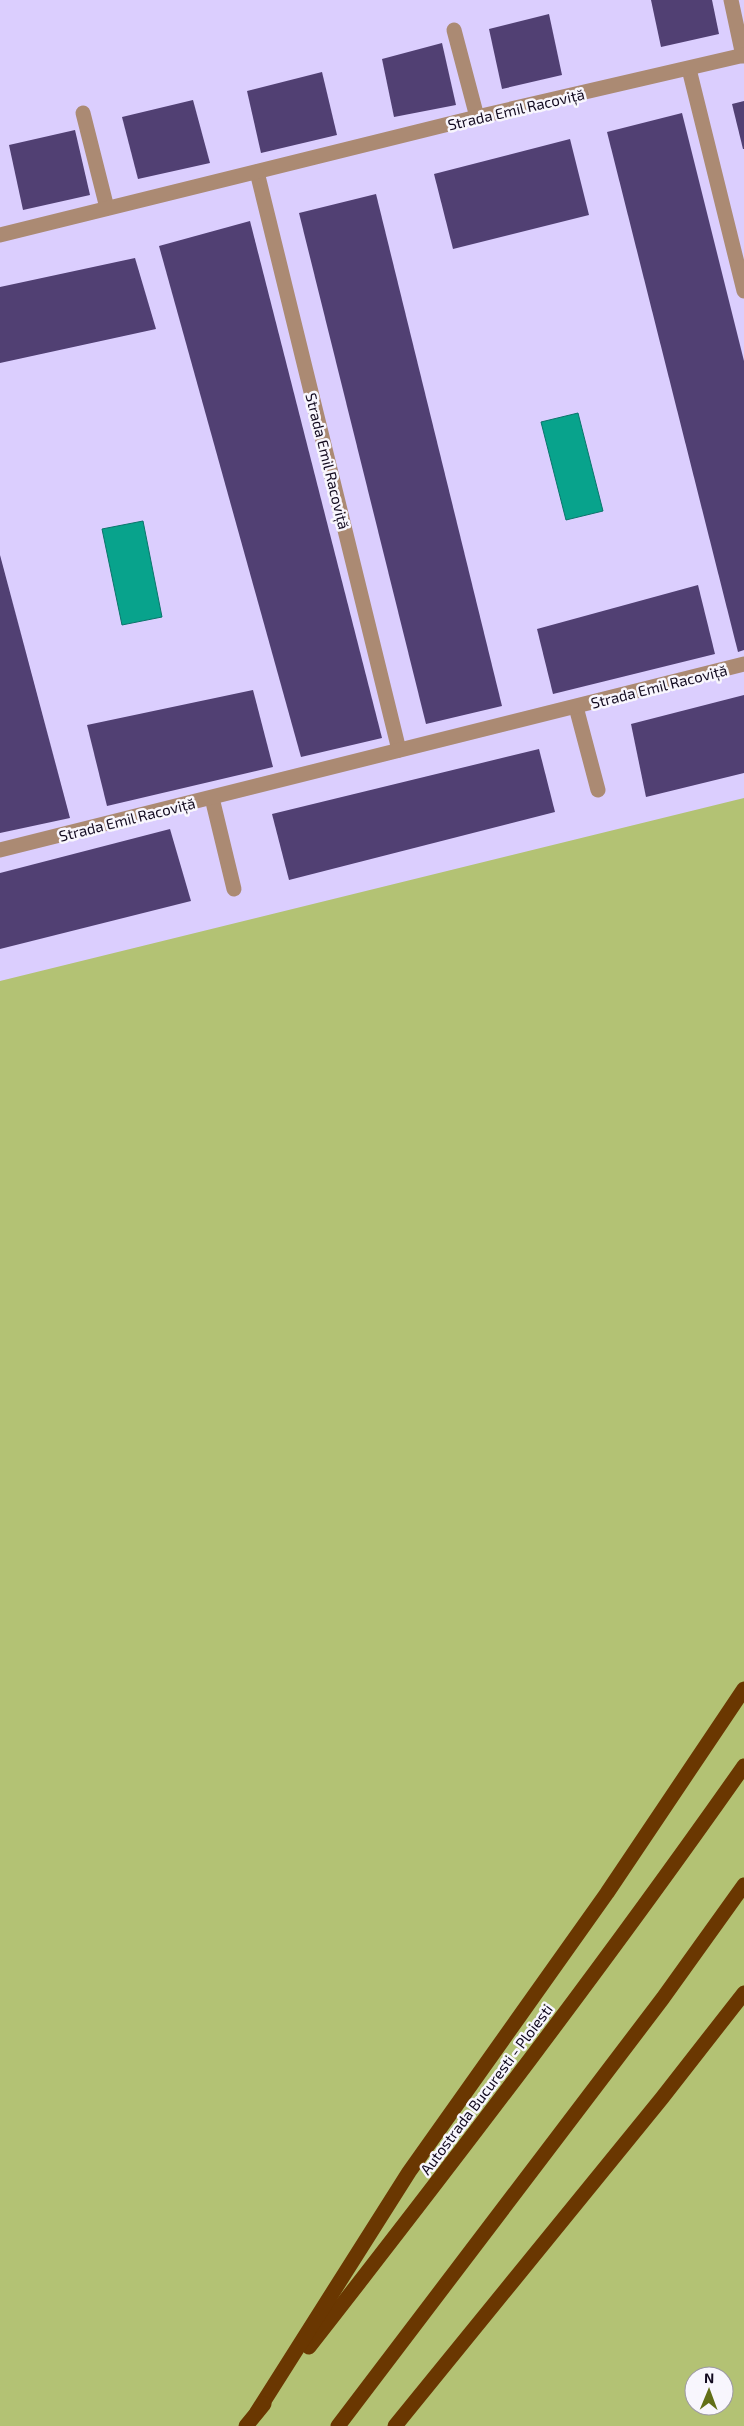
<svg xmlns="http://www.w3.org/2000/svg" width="744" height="2426" font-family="'Exo 2',sans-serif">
  <rect width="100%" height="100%" fill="#dbcefe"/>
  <path fill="#b3c274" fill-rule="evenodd" d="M744 798V2426H0V981ZM694 2376H724V2406H694Z"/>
  <g fill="#08a38c" stroke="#0b756b">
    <path d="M578 413 603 511 566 520 541 422Z"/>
    <path d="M143 521 162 617 122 625 102 529Z"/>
  </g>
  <g fill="#514073">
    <path d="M651 0H712L719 34 661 47Z"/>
    <path d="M549 14 562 75 502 89 489 29Z"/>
    <path d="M442 43 456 105 394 117 382 59Z"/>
    <path d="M322 72 337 135 261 153 247 91Z"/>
    <path d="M193 100 210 163 138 179 122 117Z"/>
    <path d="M744 101V149H743L732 104Z"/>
    <path d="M682 113 744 361V650L738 652 607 132Z"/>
    <path d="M75 130 90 195 23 210 9 145Z"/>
    <path d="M570 139 589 215 453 249 434 174Z"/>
    <path d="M376 194 502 706 426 724 299 213Z"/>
    <path d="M250 221 382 738 301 757 159 246Z"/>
    <path d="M135 258 156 329 0 363V287Z"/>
    <path d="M0 555 70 818 0 833Z"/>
    <path d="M698 585 715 654 553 694 537 629Z"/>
    <path d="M253 690 273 767 107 806 87 725Z"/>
    <path d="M744 695V773L646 797 631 724Z"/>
    <path d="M539 749 555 812 289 880 272 814Z"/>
    <path d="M170 829 191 901 0 949V873Z"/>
  </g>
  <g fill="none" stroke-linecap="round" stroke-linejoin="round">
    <g stroke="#ab8a73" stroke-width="15">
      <path d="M731 0 743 56"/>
      <path d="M454 30 477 117"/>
      <path d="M689 69 744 291"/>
      <path d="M83 113 107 208"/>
      <path d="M257 172 399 750"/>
      <path d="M0 235 477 117 744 55"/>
      <path d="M576 707 598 790"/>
      <path d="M212 798 234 889"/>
      <path d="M0 850 744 664"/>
    </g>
    <g stroke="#6a3701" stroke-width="15">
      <path d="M309 2347C458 2156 605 1964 744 1766"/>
      <path d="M257 2412 409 2172 607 1893 744 1689"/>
      <path d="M246 2426 264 2404"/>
      <path d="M338 2426 663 1998 744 1885"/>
      <path d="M395 2426 662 2098 744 1993"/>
    </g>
  </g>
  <g text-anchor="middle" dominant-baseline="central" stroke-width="5" stroke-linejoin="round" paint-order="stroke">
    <g font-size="15" fill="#120a1f" stroke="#f8f6fd">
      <text transform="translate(516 109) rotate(-13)">Strada Emil Racoviță</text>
      <text transform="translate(328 461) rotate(76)">Strada Emil Racoviță</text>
      <text transform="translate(659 686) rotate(-14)">Strada Emil Racoviță</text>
      <text transform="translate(127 819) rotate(-14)">Strada Emil Racoviță</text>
      <text transform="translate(486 2089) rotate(-53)">Autostrada Bucuresti - Ploiesti</text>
    </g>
  </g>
  <g transform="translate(709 2391) rotate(1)"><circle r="24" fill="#f8f6fd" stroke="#9c98a4"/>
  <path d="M0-4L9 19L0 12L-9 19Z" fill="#626f18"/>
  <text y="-8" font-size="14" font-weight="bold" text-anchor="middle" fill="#120a1f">N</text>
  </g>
</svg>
